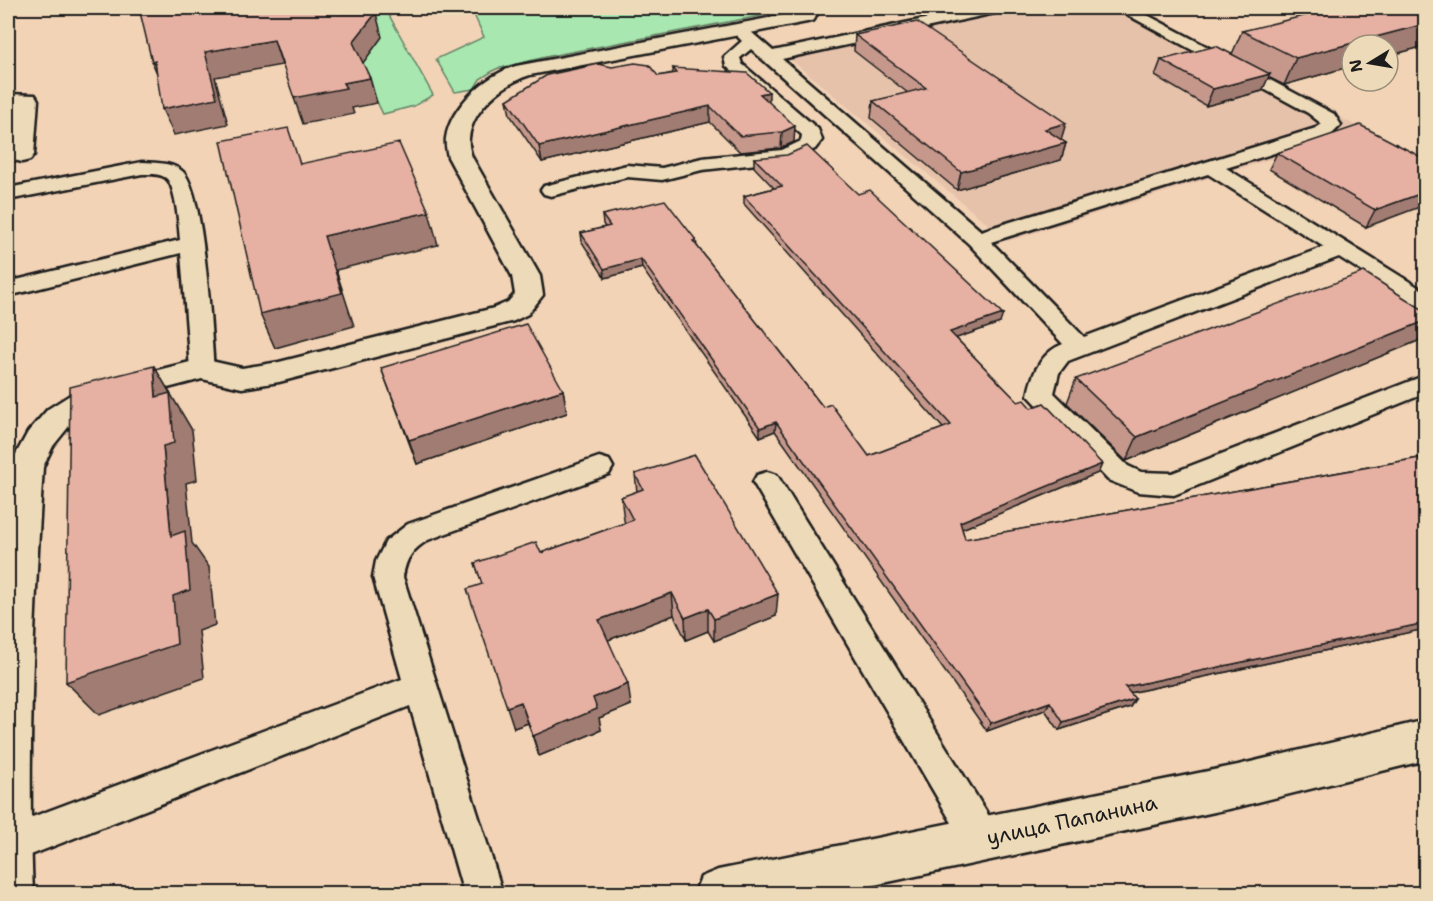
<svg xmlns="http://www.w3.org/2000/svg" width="1433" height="901" font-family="'Shantell Sans',sans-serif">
  <rect width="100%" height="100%" fill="#f2d3b6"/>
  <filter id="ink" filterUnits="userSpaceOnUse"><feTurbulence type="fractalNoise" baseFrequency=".0167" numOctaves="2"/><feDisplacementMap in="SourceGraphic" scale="12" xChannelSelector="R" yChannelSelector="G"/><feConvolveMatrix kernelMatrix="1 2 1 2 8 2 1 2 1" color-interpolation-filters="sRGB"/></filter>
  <g filter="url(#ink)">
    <path fill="#e6c2aa" d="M969 8H1131L1364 130 1008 241 778 49Z"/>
    <g fill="#a8e7af" stroke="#628266" stroke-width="1.5">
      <path d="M333 8H385L433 95 414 106 383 114 354 54 367 55 371 52Z"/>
      <path d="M471 8H781L770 14 550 56 496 69 480 79 474 89 455 92 436 59 484 37Z"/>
    </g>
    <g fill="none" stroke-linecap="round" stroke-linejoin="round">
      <g stroke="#1c1c1c" stroke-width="5">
        <g id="lane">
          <path d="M976 8H1003L995 13 782 59 981 231 1316 128 1322 124 1308 113 1115 8H1134L1334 114 1341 125 1330 136 1226 168 1426 292V309L1418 307 1339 257 1068 361 1059 373 1054 393 1128 466 1141 472 1172 473 1426 375V393L1174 495 1138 492 1108 480 1028 395C1032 373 1042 352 1063 344L969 244 751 49 740 58 742 64 818 129 822 140 815 149 786 161 702 170 662 180 627 177 551 196 544 194 541 190 544 186 627 165 662 168 702 158 782 150 801 141 802 135 726 66 724 57 742 41 729 28 731 25H743L773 51ZM1208 174 1324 247 1084 337 991 242Z"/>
          <path d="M142 162C155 163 172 162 182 171 205 190 211 334 214 369L211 375 202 377 193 375 190 369 181 253 8 296V282L180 240C179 227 176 186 166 178 160 173 149 174 142 174L8 200V188Z"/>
          <path d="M599 457 609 460 613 467 609 474 428 540C412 550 406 558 403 577L503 894H464L410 706 8 864V826L402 679 373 577 376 561 386 541 408 524Z"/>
          <path d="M767 472 777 475 995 826 1001 839 995 852 982 858 969 852 753 482 757 475Z"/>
        </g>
      </g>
      <g stroke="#1c1c1c" stroke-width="5">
        <g id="street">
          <path d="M802 8H820L814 20 807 22 530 75C504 83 472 109 469 138 468 145 470 151 472 157L540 276 543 295 528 314 514 321 279 382 242 388 202 379 99 406 70 425 53 446 43 467C34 609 27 751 33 894H8V486L9 467 28 432 48 409 78 390 202 359 242 368 279 362 494 308 508 302 515 294 512 276 448 157C447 151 445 145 446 138 451 106 486 75 516 66L800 12Z"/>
          <path d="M8 94 35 95 38 100 34 155 30 160 22 162 14 160 10 155 16 106H8Z"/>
          <path d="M1426 720V760L1238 807 832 894H694L701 877 718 870 1238 765Z"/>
        </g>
      </g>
      <use href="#lane" fill="#eddab8" fill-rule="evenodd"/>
      <use href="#street" fill="#eddab8" fill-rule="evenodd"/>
    </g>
    <g fill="#c6988c" stroke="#1c1c1c" stroke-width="1.5">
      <path d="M1425 8V46L1388 56 1352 45V66L1284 85 1268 77 1262 91 1206 106 1155 76 1161 60 1232 54 1242 31Z"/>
      <path d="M855 35 1061 140 1066 143 1061 160 957 190 871 118 873 101 908 93 854 51Z"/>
      <path d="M673 68 769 102 794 142 781 148 740 152 710 122 542 162 510 115 507 100 658 76 673 73Z"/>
      <path d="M1277 153 1425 159 1366 227 1269 169Z"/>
      <path d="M754 158 858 194 1000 323 956 338 1018 402 1031 408 1102 464 1098 473 962 529 965 539 1425 457V629L1130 693 1135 699 1130 707 1059 730 1045 710 987 731 775 431 760 437 642 268 605 278 582 242 581 233 605 227 603 224 602 215 696 240 697 246 823 407 869 456 943 428 744 204V196L774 188 754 167Z"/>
      <path d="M1418 341 1126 461 1067 403 1076 379Z"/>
      <path d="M381 368 563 390 567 413 417 464Z"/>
      <path d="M635 474 776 616 714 641 708 631 686 640 674 615 608 640 631 705 599 718 601 730 539 756 528 723 514 728 482 584 475 563 541 553 625 523 624 520 621 497 637 492Z"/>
    </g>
    <g fill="#a17c72" stroke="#1c1c1c" stroke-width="1.5">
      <path d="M376 13 382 37 360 67 353 42Z"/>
      <path d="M1425 24V46L1388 56V45H1352V66L1284 85 1296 58Z"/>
      <path d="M274 40 282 65 215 77 228 124 174 135 162 109 205 52Z"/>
      <path d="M155 61 163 87 152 62Z"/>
      <path d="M1270 74 1262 91 1206 106 1213 89Z"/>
      <path d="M370 78 377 103 352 108 354 114 303 124 294 98 343 83Z"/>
      <path d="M769 92V108L760 94Z"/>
      <path d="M710 106V122L542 162 539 146Z"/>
      <path d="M1066 123 1061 140 1045 129Z"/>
      <path d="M795 126 794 142 781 148 782 132Z"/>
      <path d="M1066 143 1061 160 957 190 961 172Z"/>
      <path d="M1425 192V205L1366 227 1375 210Z"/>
      <path d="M429 212 438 245 336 270 354 326 275 348 260 314 324 236Z"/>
      <path d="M641 259 642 268 605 278 604 269Z"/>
      <path d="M1003 314 1000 323 948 341 950 332Z"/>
      <path d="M1425 321V330L1418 341 1126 461 1137 437Z"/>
      <path d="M154 366 192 430 197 480 186 483 192 543 209 567 215 625 199 631 204 678 99 715 66 682 173 596 171 536 163 446 156 397Z"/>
      <path d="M563 390 567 413 417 464 409 440Z"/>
      <path d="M776 422 775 431 760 437V428Z"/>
      <path d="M1102 464 1098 473 957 531 960 522Z"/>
      <path d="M672 593 674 615 603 642 599 620Z"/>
      <path d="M778 594 776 616 714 641V619Z"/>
      <path d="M708 609V631L686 640 685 618Z"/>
      <path d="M1425 623V629L1120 695 1125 687Z"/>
      <path d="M628 684 631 705 599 718 601 730 539 756 533 736 593 698Z"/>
      <path d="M1135 699 1130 707 1059 730 1063 722Z"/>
      <path d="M521 702 528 723 514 728 507 707Z"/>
      <path d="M1050 702 1045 710 987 731 991 723Z"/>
    </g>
    <g fill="#e6b1a3" stroke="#1c1c1c" stroke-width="1.5">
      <path d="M139 8H337L340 13H376L353 42 370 78 343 83 346 88 294 98 274 40 205 52 217 98 162 109 155 61 152 62Z"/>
      <path d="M1336 8H1425V24L1296 58 1242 31Z"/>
      <path d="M917 22 1066 123 1045 129 1066 143 961 172 873 101 926 88 855 35Z"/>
      <path d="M1216 46 1270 74 1213 89 1161 60Z"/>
      <path d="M635 63 649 65 658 76 677 73 673 68 747 73 769 92 760 94 795 126 782 132 740 136 710 106 539 146 507 100 547 75 599 64 612 67Z"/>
      <path d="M1360 125 1425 159V192L1375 210 1277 153Z"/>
      <path d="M288 128 300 164 399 143 429 212 324 236 342 293 260 314 221 141Z"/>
      <path d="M807 146 858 194 870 190 1003 314 950 332 1018 402 1024 400 1031 408 1044 403 1102 464 960 522 965 539 1425 457V623L1125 687 1135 699 1063 722 1050 702 991 723 776 422 760 428 641 259 604 269 581 233 610 226 602 215 665 200 696 240 693 241 823 407 831 404 869 456 951 425 744 196 782 186 754 158 787 155Z"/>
      <path d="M1364 272 1425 311V321L1137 437 1076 379Z"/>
      <path d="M526 324 563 390 409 440 381 368Z"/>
      <path d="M154 366 156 397 170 393 174 443 163 446 171 536 185 531 190 590 173 596 177 644 66 682 70 387Z"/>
      <path d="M695 455 778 594 714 619 708 609 685 618 672 593 599 620 628 684 593 698 597 709 533 736 521 702 507 707 467 589 482 584 475 563 536 542 541 553 633 520 621 497 643 489 635 474Z"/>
    </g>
  </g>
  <g text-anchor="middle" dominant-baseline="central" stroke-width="4.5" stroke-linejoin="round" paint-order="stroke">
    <g font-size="21" fill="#1c1c1c" stroke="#eddab8">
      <text transform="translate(1072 820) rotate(-12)">улица Папанина</text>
    </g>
  </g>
  <rect width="1433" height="901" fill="none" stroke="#eddab8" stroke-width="30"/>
  <rect x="15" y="15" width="1403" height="871" fill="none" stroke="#1c1c1c" stroke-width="2" filter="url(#ink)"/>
  <g transform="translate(1370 63) rotate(259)"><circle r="28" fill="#eddab8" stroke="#998e7a" stroke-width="1.5"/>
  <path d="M0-4.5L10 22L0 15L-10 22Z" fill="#1c1c1c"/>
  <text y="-9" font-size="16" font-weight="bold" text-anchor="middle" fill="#1c1c1c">N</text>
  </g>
</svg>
